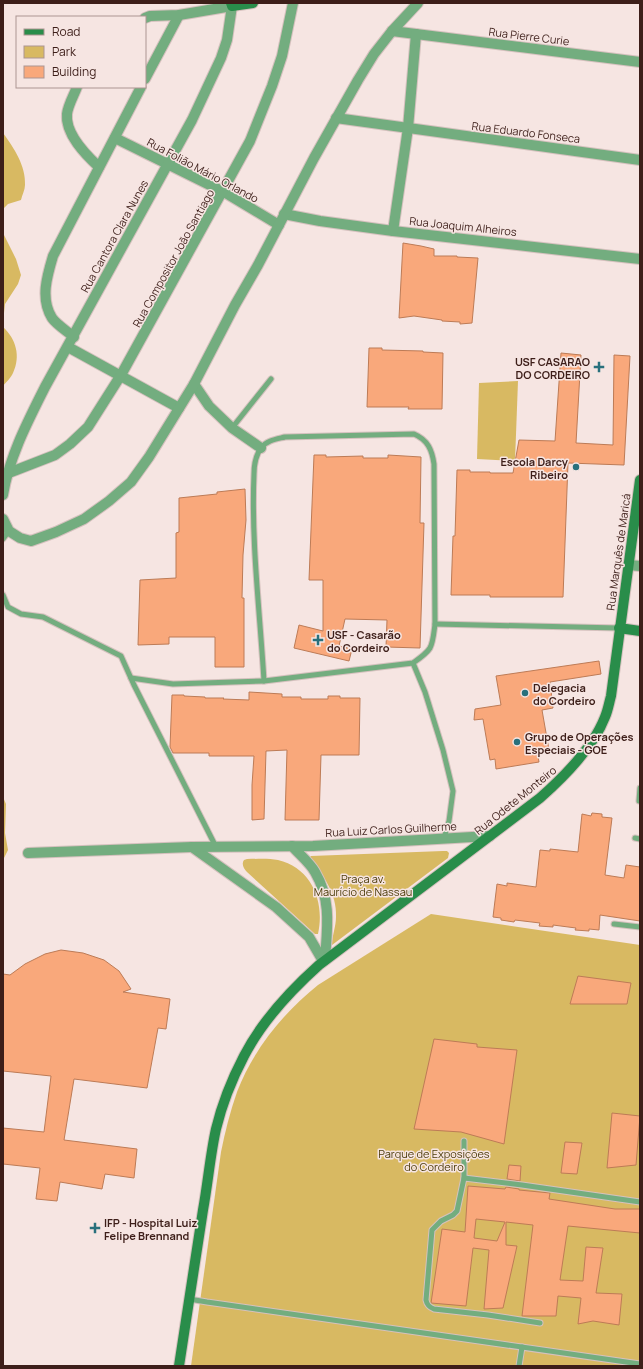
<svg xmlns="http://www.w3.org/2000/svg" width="643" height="1369" font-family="Manrope,sans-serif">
  <rect width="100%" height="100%" fill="#f6e5e2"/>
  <g fill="#d8b962">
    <path d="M3 133C14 148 26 166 25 185 25 190 22 195 21 200L8 204 3 209Z"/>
    <path d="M3 233 16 259 21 275 18 284 5 304 3 322Z"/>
    <path d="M3 327C16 339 21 356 13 373 11 378 6 382 3 386Z"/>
    <path d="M518 381 515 461 477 459 479 383Z"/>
    <path d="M3 797 6 804 5 833 8 850 3 860Z"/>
    <path d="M443 851H447L449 853 448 858 332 945C332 936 336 926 336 917 337 893 323 876 310 857L311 856Z"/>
    <path d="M247 859C257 859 268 858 278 860 312 868 325 902 318 934H315L247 872C244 869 241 864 244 860Z"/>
    <path d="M431 914 640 945V1366H191L221 1152C225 1132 230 1112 237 1092 253 1050 283 1013 318 985Z"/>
  </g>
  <g fill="#f9a87b" stroke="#bd7b56" fill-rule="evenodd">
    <path d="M403 243 421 246 434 249V256H457V257L478 258 472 323 460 324V322L442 321V320L414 316 399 318Z"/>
    <path d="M369 348H382V350L423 351V352L443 353 442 409H408L409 407H367Z"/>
    <path d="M561 353 581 355 576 443 613 445 614 355 630 356 624 465 568 463 563 597H490V595H451L453 536H455L457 470H470V472H490V473H513L519 440 555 441Z"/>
    <path d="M314 455H326V457L363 456V458H388V455L421 457 420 523H424L420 648 386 647 387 620 345 619 339 646 352 649 349 661 294 648 299 625 323 631V580H309Z"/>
    <path d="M245 489 246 520 243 555 242 598H244V667H215V637H169V644L138 645 140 580 176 578V533L179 532V498L217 494V492Z"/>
    <path d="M599 661 601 674 550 682 553 708 542 710 549 750 537 751 539 762 496 769 495 759 490 760 483 719 474 720 475 709 501 705 496 676Z"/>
    <path d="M249 692 282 694V697H301V699H328V696H340V698H360L359 755H321L319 820H285L287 750 266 751 264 819 252 820V785L254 756H209V753H173L170 747 172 695H184V696L205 697V698H224L223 699 249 700Z"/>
    <path d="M592 813 602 814V817L612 818 605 875 624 878 626 865 640 867V921L600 915 599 930 589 929V931L575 930 576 928 553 925V927L539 926 540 923 515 920 514 922 501 920V918L493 917 497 884 507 886V883L536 887 540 850 550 851V849L578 852 582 814 591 816Z"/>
    <path d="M61 950 83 953 104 960 119 971 131 989 123 992 170 999 166 1029 158 1028 147 1088 74 1079 64 1140 137 1149 134 1178 105 1174 102 1189 60 1182 57 1201 36 1199 40 1168 3 1164V1128L44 1132 51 1076 3 1071V974L10 975 25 964 45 954Z"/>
    <path d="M578 976 631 983 627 1004H570Z"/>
    <path d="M434 1039 477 1044V1047L517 1050 504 1144 461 1132 414 1129Z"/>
    <path d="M612 1113 640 1116 636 1165 607 1168Z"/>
    <path d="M565 1142 582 1143 577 1174 561 1173Z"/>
    <path d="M509 1165 521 1166 520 1181 507 1179Z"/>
    <path d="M468 1186 505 1189 506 1187 519 1189V1190L550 1193 549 1199 615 1209H640V1233L568 1226 560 1280 583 1281 586 1247 603 1248 596 1293 622 1294 619 1325 593 1321 578 1324 581 1298 558 1296 556 1316H522L533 1225 506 1222V1245L517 1246 503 1308 484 1309 489 1250 473 1248 466 1306 431 1303 442 1229 465 1232ZM476 1219 505 1222 497 1241 474 1238Z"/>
  </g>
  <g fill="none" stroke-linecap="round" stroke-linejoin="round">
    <g stroke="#d5c1be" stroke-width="7">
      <g id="lane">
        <path d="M232 428 271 379"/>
        <path d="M414 434C428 440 432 450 434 464L435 624C432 648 433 649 413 663L264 681C260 613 251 542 254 474 254 466 256 455 261 448 267 440 277 439 285 437Z"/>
        <path d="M3 539 9 531"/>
        <path d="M3 595 8 607 21 614 43 617 121 656 134 685 216 847"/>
        <path d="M435 624 619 628"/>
        <path d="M413 663 425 692 443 750 453 791 449 821 444 838"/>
        <path d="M131 678 173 684 264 681"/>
        <path d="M639 801 640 788"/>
        <path d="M635 838 640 839"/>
        <path d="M614 924 640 927"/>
        <path d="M464 1141V1178L457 1211 453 1215 441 1221 432 1230 426 1300C427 1305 429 1307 434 1309L488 1315 540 1323"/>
        <path d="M464 1178 522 1185 640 1202"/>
        <path d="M189 1299 207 1302 640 1364"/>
        <path d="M519 1366 522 1347"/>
      </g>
    </g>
    <g stroke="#d5c1be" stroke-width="12">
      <g id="street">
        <path d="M392 31 640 62"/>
        <path d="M145 79 179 15"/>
        <path d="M77 87C74 95 68 105 67 114 65 134 86 155 99 167"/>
        <path d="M336 118 640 160"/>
        <path d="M115 138 224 192 279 225"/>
        <path d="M284 214 320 221 393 231 640 259"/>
        <path d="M393 231 408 128 416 34"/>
        <path d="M74 337C67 331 57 325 52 318 40 299 47 276 53 256L141 87"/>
        <path d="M68 347 179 408"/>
        <path d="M194 384 209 406 232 428 261 448"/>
        <path d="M6 474 55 455 70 444 88 427 121 375 250 141 272 86 282 56 293 3"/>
        <path d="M3 495C9 457 28 421 45 387L192 120 221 58 227 40 232 6 179 15 150 16 145 18"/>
        <path d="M3 519 9 531 20 538 31 541 56 532 84 519 109 501 131 482 149 457 194 384 235 305 258 265 314 158 358 80 374 54 392 31 418 3"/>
        <path d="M628 565 640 566"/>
        <path d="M292 846C299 854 310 863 315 872 332 901 327 929 325 960"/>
        <path d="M192 847 276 907 309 937 323 961"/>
        <path d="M28 853 192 847 313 846 490 836"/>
      </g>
    </g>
    <g stroke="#d5c1be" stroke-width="12">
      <g id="secondary">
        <path d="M231 3 232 6 253 3"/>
        <path d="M619 628 640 631"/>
        <path d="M179 1366C187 1314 195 1262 203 1210 208 1183 210 1156 216 1129 222 1104 232 1079 244 1056 262 1021 290 991 319 965L540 798C565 776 593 748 605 717 608 710 609 703 611 696L640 480"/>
      </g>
    </g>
    <use href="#lane" stroke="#73ad7f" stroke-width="5"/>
    <use href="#street" stroke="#73ad7f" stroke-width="10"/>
    <use href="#secondary" stroke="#298d4a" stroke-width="10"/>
  </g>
  <g fill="#29707c" stroke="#f6e5e2" stroke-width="1.5">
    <path d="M597 361h4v4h4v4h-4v4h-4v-4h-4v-4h4z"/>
    <circle cx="576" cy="467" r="4"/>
    <path d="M316 634h4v4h4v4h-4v4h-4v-4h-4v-4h4z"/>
    <circle cx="525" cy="693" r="4"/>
    <circle cx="517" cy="742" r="4"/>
    <path d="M93 1222h4v4h4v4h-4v4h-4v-4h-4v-4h4z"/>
  </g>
  <g text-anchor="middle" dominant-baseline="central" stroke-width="3" stroke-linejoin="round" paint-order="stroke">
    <g font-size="11" fill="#3d1e19" stroke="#f6e5e2">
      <text transform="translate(529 36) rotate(7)">Rua Pierre Curie</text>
      <text transform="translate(526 132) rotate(7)">Rua Eduardo Fonseca</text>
      <text transform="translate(203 170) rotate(28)">Rua Folião Mário Orlando</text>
      <text transform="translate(463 226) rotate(6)">Rua Joaquim Alheiros</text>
      <text transform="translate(114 236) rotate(-61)">Rua Cantora Clara Nunes</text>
      <text transform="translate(173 258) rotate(-61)">Rua Compositor João Santiago</text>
      <text transform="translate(618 552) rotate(-82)">Rua Marquês de Maricá</text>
      <text transform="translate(515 800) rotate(-39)">Rua Odete Monteiro</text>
      <text transform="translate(391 829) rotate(-3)">Rua Luiz Carlos Guilherme</text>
    </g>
    <g font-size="11" font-weight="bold" fill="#3d1e19" stroke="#f6e5e2" text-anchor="start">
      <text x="590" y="361" text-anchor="end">USF CASARAO<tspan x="590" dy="13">DO CORDEIRO</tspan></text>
      <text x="568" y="461" text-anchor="end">Escola Darcy<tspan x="568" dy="13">Ribeiro</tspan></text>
      <text x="327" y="634">USF - Casarão<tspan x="327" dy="13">do Cordeiro</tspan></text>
      <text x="533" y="687">Delegacia<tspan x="533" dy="13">do Cordeiro</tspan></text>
      <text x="525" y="736">Grupo de Operações<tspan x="525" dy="13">Especiais - GOE</tspan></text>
      <text x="104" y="1222">IFP - Hospital Luiz<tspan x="104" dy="13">Felipe Brennand</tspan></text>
    </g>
    <g font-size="11" fill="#4c3c09" stroke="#f6e5e2">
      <text x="363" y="878">Praça av.<tspan x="363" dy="13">Maurício de Nassau</tspan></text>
      <text x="434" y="1153">Parque de Exposições<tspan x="434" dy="13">do Cordeiro</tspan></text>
    </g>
  </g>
  <rect width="643" height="1369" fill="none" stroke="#3d1e19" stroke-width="8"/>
  <rect x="16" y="16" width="130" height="72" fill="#f6e5e2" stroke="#ac9592"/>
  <rect x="24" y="29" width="20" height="6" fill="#298d4a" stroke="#ac9592"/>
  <text x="52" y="36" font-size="12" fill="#3d1e19">Road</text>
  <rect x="24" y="46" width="20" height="12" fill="#d8b962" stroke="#ac9592"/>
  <text x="52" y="56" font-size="12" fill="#3d1e19">Park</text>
  <rect x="24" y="66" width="20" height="12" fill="#f9a87b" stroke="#ac9592"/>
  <text x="52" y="76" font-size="12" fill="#3d1e19">Building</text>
</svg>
